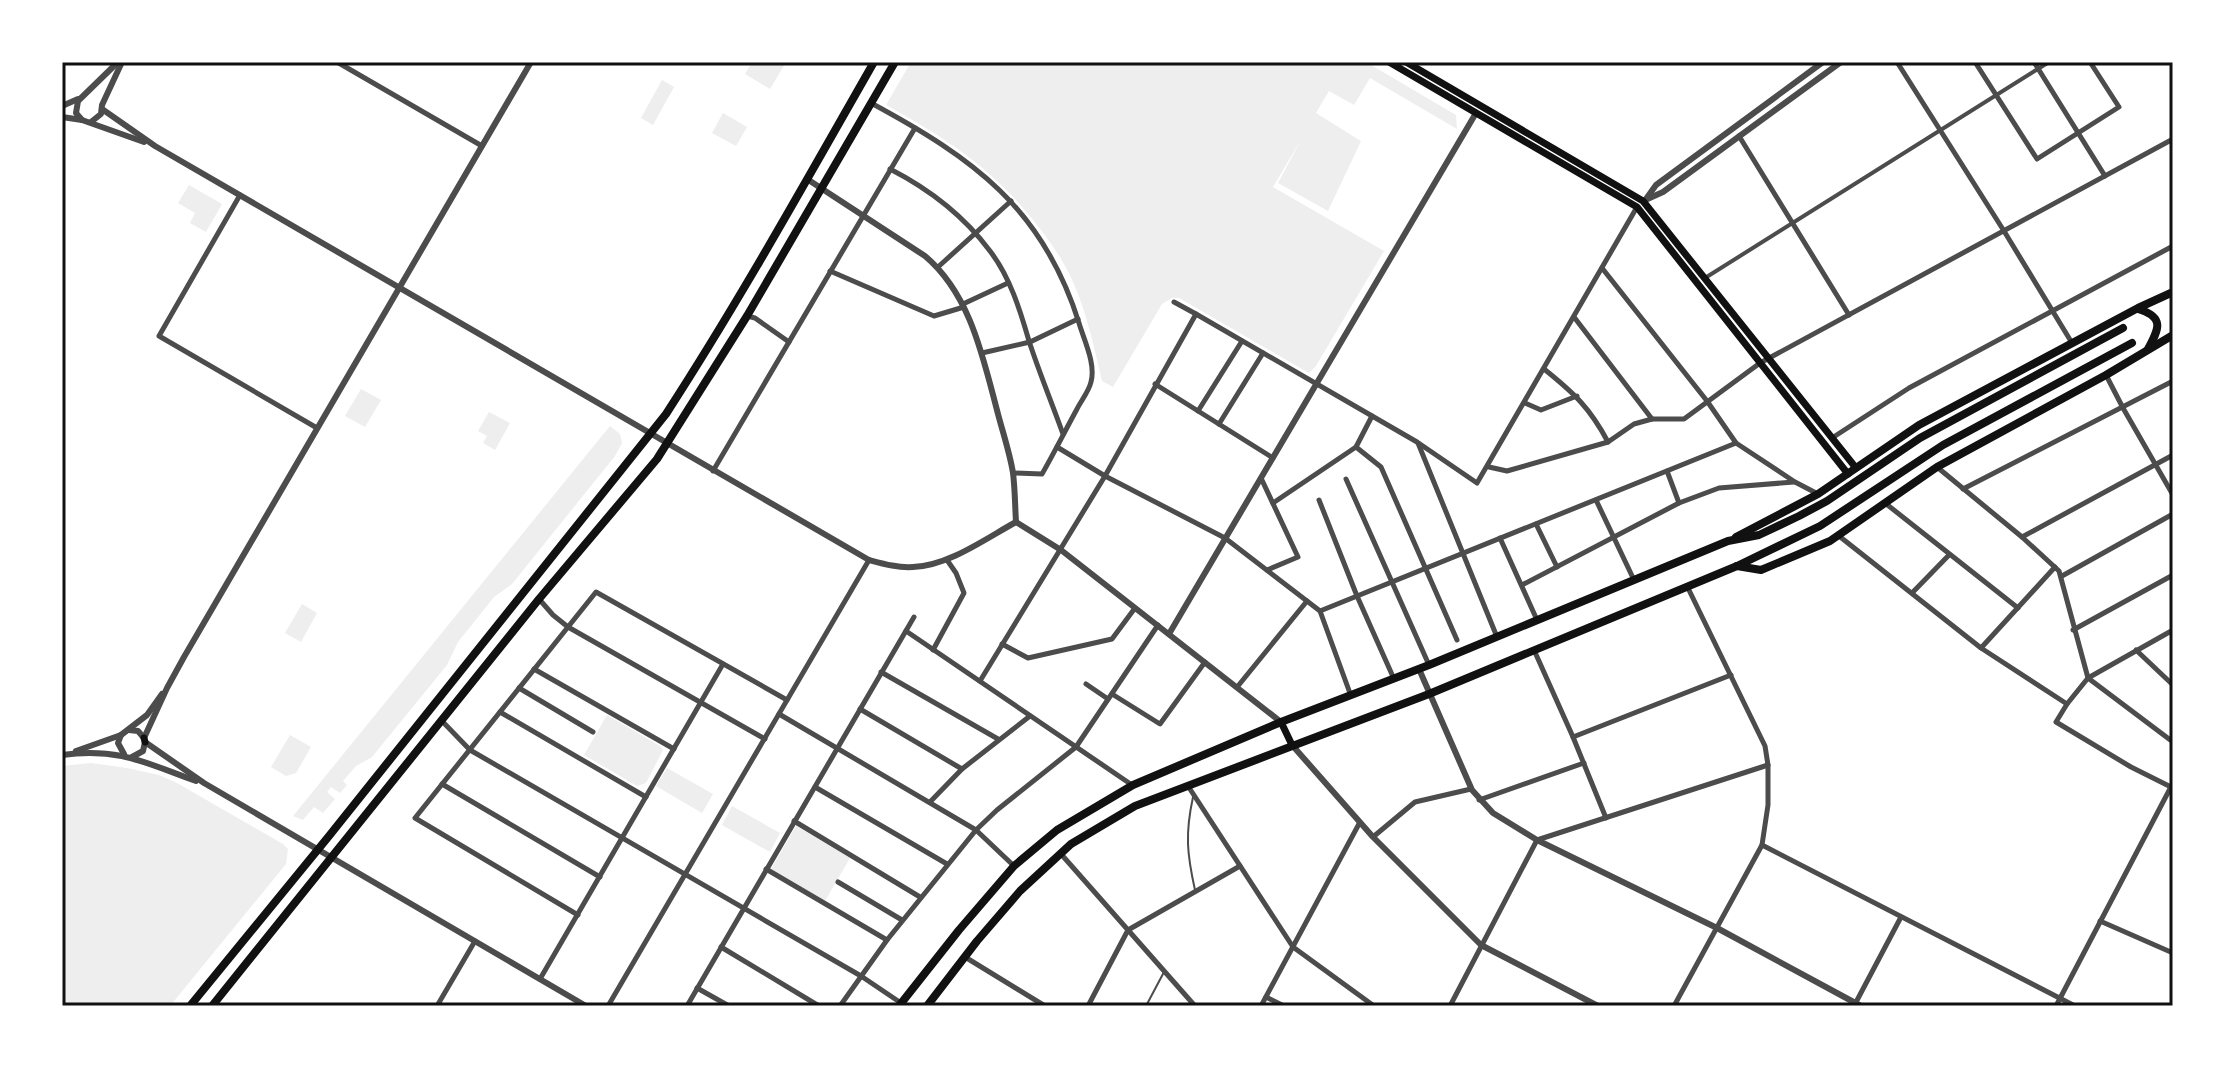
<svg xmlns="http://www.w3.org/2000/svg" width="2235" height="1068" font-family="Manrope,sans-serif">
  <rect width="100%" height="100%" fill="#fff"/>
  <g fill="#eee">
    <path d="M752 62H782L785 64 770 89 745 74Z"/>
    <path d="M911 62H1366L1456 115 1457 129 1370 78 1354 105 1329 91 1316 113 1361 141 1328 211 1278 183 1302 138 1273 187 1384 251 1316 366 1309 373 1179 298H1172L1162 304 1113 387 1102 381C1094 348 1087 313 1073 282 1065 263 1053 246 1041 230 995 170 951 141 886 105Z"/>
    <path d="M662 80 674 87 653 125 641 118Z"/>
    <path d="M723 113 747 127 736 146 712 133Z"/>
    <path d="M189 185 222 204 206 232 190 223 195 213 178 203Z"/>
    <path d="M361 389 381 400 365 427 345 416Z"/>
    <path d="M489 412 510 423 495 450 483 443 487 436 478 431Z"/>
    <path d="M610 426 620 434 622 443 615 456 512 584 494 597 458 642 447 665 372 757 356 766 343 781 347 785 340 793 331 787 327 792 335 799 323 813 314 807 303 820 293 816Z"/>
    <path d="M302 604 317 613 301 642 285 633Z"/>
    <path d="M607 715 660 746 663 750 646 783 637 786 584 755Z"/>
    <path d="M290 735 311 747 296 773 286 776 271 767Z"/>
    <path d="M91 763 127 768 159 775 177 783 283 844 288 849 286 864 170 1006H62V766Z"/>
    <path d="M667 768 713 794 702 813 656 786Z"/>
    <path d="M732 806 780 833 770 852 722 825Z"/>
    <path d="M796 826 850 858 825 901 771 869Z"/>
  </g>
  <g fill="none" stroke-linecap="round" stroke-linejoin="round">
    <g stroke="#4c4c4c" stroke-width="2">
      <path d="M1193 797C1185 834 1187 854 1195 890"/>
      <path d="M1146 1006 1164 972"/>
    </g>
    <path stroke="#4c4c4c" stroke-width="4" d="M1705 278 2049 62"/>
    <g stroke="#4c4c4c" stroke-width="5">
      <path d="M337 62 482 146"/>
      <path d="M1897 62 2004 231 2072 343"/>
      <path d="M1975 62 2037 159 2119 107 2090 62"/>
      <path d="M2034 62 2105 176"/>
      <path d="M871 103C973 158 1043 208 1079 323 1084 340 1096 364 1091 382 1089 391 1081 401 1077 409 1065 431 1054 453 1042 474L1013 473"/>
      <path d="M1739 136 1849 315"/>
      <path d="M890 169C929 189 964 216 990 251 1010 277 1020 310 1029 341 1039 372 1052 403 1063 434"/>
      <path d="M240 195 159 336 317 428"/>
      <path d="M938 267 1011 201"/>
      <path d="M1602 268 1707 401 1736 443 1795 482 1818 494"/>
      <path d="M830 271 934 316 964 307"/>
      <path d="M1174 302 1196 314"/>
      <path d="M963 304 1008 283"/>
      <path d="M747 316 755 318 789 342"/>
      <path d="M1574 317 1652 419"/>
      <path d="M982 353 1030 342 1078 319"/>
      <path d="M1544 369C1574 393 1590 408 1608 442"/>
      <path d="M2106 375 2123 408 2173 495"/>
      <path d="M1155 384 1273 458"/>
      <path d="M1525 403 1541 410 1577 396"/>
      <path d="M1198 411 1242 341"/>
      <path d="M1219 424 1263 353"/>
      <path d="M1832 438 1909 388 2173 246"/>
      <path d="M1418 443 1497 637"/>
      <path d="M1057 447 1105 476 1225 538 1320 611 1351 696"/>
      <path d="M1356 447 1381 467 1457 640"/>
      <path d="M1489 467 1507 471 1608 442 1634 424 1652 419H1684L1760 363 2173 139"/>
      <path d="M1937 467 2022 537 2059 571 2088 678 2173 742"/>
      <path d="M713 471 915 128"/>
      <path d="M1667 471 1679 503"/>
      <path d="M1261 478 1298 557 1267 570"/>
      <path d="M1346 479 1429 665"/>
      <path d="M1963 489 2173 381"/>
      <path d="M1319 500 1357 596 1394 679"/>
      <path d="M1596 500 1634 580"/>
      <path d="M1273 503 1356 447 1372 416"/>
      <path d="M1885 503 2018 608"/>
      <path d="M1536 524 1557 567"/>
      <path d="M1839 536 1981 648 2067 704"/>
      <path d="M2022 537 2173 455"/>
      <path d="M1500 538 1537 620"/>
      <path d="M2062 576 2173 514"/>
      <path d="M1522 585 1679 503 1719 488 1794 482"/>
      <path d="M1912 593 1949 555"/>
      <path d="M539 599 553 615 568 627 765 739"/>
      <path d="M1320 611 1736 443"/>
      <path d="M2073 630 2173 575"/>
      <path d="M906 631 1132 785"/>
      <path d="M1002 644 1028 658 1112 639 1135 608"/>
      <path d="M1981 648 2055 567"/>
      <path d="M933 650 964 593 956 573 947 560"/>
      <path d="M1534 650 1573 737 1606 818"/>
      <path d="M2136 650 2173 685"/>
      <path d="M534 669 674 749"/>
      <path d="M881 672 998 739"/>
      <path d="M980 681 1105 476 1196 314 1417 442 1477 483 1637 207"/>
      <path d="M1086 684 1108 699"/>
      <path d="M1238 686 1307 601"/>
      <path d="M519 688 593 732"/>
      <path d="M1112 694 1160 724 1205 662"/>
      <path d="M860 709 962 769"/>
      <path d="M500 712 646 797"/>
      <path d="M779 714 976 830 1014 866"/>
      <path d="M441 720 470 750 861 976 901 1003"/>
      <path d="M1573 737 1731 675"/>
      <path d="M442 784 600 877"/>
      <path d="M1188 786 1293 947 1374 1006"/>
      <path d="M815 787 947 864"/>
      <path d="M2171 787 2131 767 2056 722 2067 704 2088 678 2173 630"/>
      <path d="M1479 800 1584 763"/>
      <path d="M930 802 962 769 1030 716"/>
      <path d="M794 821 920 897"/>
      <path d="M1373 837 1415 802 1471 789"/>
      <path d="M1762 845 2075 1006"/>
      <path d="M1061 854 1195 1006"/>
      <path d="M766 869 887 940"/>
      <path d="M838 882 902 920"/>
      <path d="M578 915 415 818 596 592 787 700"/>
      <path d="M2100 921 2173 953"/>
      <path d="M721 947 819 1006"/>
      <path d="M965 957 1045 1006"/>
      <path d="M540 979 723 664"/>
      <path d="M697 988 729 1006"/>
      <path d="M1266 997 1284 1006"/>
      <path d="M437 1006 475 941"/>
      <path d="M608 1006 869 560"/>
      <path d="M687 1006 914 617"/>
      <path d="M840 1006 887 940 976 830 997 810 1076 747 1158 625"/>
      <path d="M1088 1006 1128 930 1240 866"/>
      <path d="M1261 1006 1360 822"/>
      <path d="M1450 1006 1537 840 1768 765"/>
      <path d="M1674 1006 1762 845 1768 805V765L1765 746 1687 586"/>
      <path d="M1854 1006 1901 917"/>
      <path d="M2056 1006 2173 783"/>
    </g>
    <g stroke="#4c4c4c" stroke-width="6">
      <path d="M118 62 78 101 76 113 82 120 144 142"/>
      <path d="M62 106 78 99"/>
      <path d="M102 109 155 146 869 560C884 564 898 568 913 567 948 566 985 539 1016 522"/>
      <path d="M62 117 82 120"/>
      <path d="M91 122 101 114 102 105 122 62"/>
      <path d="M807 179 925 256C971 295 983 358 998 414 1003 433 1010 454 1013 473 1015 489 1015 506 1016 522"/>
      <path d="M1646 199 1656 185 1823 62"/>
      <path d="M1643 201 1663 192 1841 62"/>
      <path d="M1016 522 1061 550 1281 722"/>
      <path d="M1169 634 1476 113"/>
      <path d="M1419 669 1472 790 1493 813 1537 840 1717 928 1861 1006"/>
      <path d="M129 730 138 731 144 738 167 688 184 657 531 62"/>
      <path d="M1292 745 1373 837 1481 945 1598 1006"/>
      <path d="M76 751 121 735"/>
      <path d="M124 754 118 743 121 735 147 715 162 694"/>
      <path d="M62 755C118 747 146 763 196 781"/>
      <path d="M132 757 143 751 145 742 204 783 586 1006"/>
    </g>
    <g stroke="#111" stroke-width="7">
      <path d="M1389 62 1637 207 1848 474"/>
      <path d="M1406 62 1643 201 1856 468"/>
      <path d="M1281 722 1292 745"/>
      <path d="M144 738 145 742"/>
    </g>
    <g stroke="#111" stroke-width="8">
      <path d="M2138 309C2165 317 2159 329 2148 349"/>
      <path d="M1736 537 1818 494 1919 425 2138 308 2173 292"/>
      <path d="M1737 566 1761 570 1830 541 1937 467 2106 375 2173 335"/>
      <path d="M190 1006 329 836 666 414C740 300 806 181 874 62"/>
      <path d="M212 1006 539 599 657 459 747 316 895 62"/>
      <path d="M899 1006 959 930 1014 866 1057 830 1133 785 1281 722 1429 665 1728 541 1759 535 1799 516 1827 501 1920 438 2123 328"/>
      <path d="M927 1006 977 941 1020 891 1071 844 1135 806 1429 694 1737 566 1820 526 1943 445 2132 343"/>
    </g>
  </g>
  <rect width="2235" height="1068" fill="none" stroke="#ffffff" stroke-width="128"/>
  <rect x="64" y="64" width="2107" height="940" fill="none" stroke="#111" stroke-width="3"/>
</svg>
